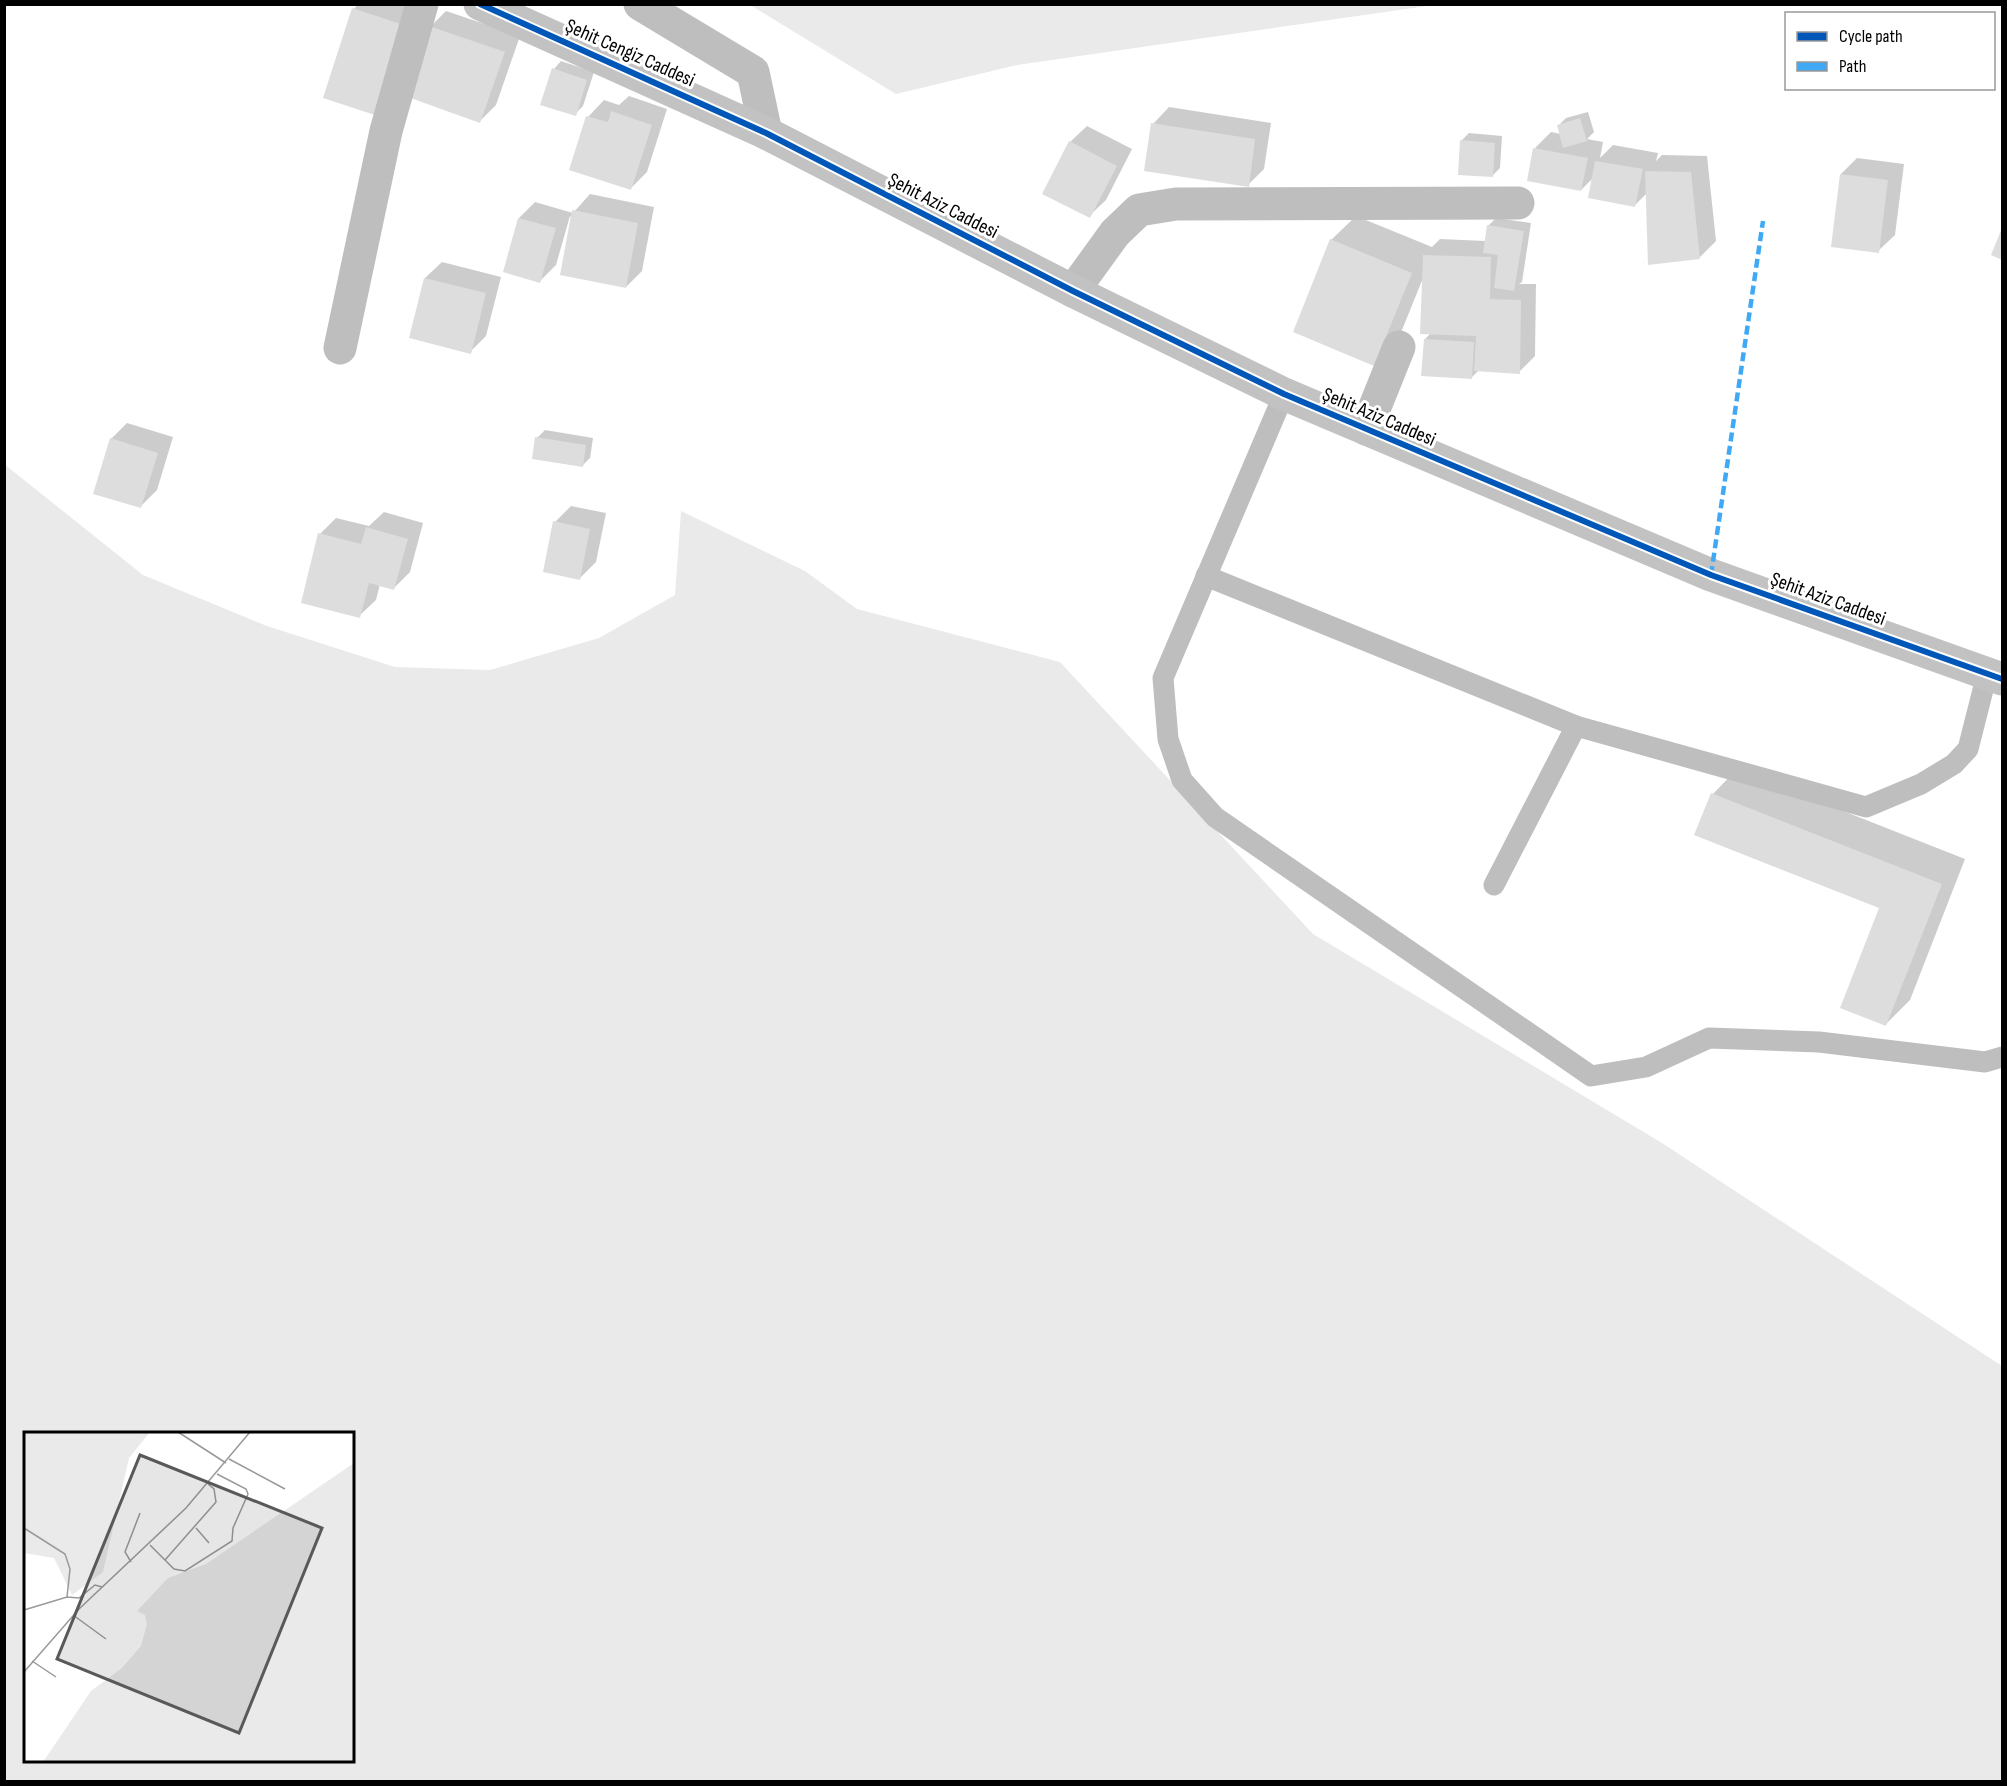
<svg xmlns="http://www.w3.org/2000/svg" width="2007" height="1786" font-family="'Sofia Sans Condensed',sans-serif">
  <rect width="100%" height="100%" fill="#fff"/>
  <g fill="#eaeaea" fill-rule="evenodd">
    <path d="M750 5V4L1434 5 1017 65 896 94Z"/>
    <path d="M4 464 143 575 267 626 395 667 490 670 599 638 675 595 681 511 805 571 857 609 1060 662 1313 934 1662 1143 2002 1366V1781H5ZM26 1434H352V1760H26Z"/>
  </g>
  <g fill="#0003">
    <path d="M358 4H406L397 100 354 9Z"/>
    <path d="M446 11 520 36 496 105 480 121 430 27Z"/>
    <path d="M561 61 594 72 583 106 575 114 554 69Z"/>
    <path d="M629 96 667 109 647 172 630 189 588 117 604 100 619 105Z"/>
    <path d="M1169 107 1271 123 1264 169 1248 185 1153 124Z"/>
    <path d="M1588 112 1594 132 1587 139 1603 142 1600 158 1613 145 1658 153 1656 161 1662 155 1707 156 1716 241 1700 257 1647 193 1635 205 1594 177 1581 190 1535 148 1551 132 1561 134 1558 126 1566 118Z"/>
    <path d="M1087 126 1132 149 1106 200 1089 216 1044 193 1070 142Z"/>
    <path d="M1469 133 1502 136 1500 168 1492 176 1461 141Z"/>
    <path d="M1857 158 1904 164 1895 235 1878 251 1841 174Z"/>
    <path d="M590 194 654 207 642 271 626 287 570 216 556 265 540 281 519 218 535 202 573 213Z"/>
    <path d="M1356 216 1432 247 1440 239 1486 241 1488 226 1496 218 1531 223 1522 282 1519 284H1536L1535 356 1519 372 1479 370 1472 377 1425 339 1432 332 1423 278 1398 340 1374 364 1331 240Z"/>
    <path d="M442 262 501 277 486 336 470 352 411 337 425 278Z"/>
    <path d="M127 423 173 437 157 490 140 507 111 439Z"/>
    <path d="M545 430 593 438 590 458 582 466 537 438Z"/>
    <path d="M571 506 606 513 596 562 580 578 555 522Z"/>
    <path d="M384 512 423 523 410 572 394 588 380 584 376 600 359 616 320 534 336 518 369 526Z"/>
    <path d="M1737 769 1965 859 1910 1000 1886 1024 1881 907 1696 834 1713 794Z"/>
  </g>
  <g fill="#ddd">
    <path d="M352 8 410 27 381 117 323 98Z"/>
    <path d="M429 26 505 52 480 123 405 96Z"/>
    <path d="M552 68 587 80 576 116 540 105Z"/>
    <path d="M611 111 652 125 631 190 569 170 586 116 608 122Z"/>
    <path d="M1580 118 1587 141 1563 148 1557 125Z"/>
    <path d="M1151 123 1255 139 1249 187 1144 171Z"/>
    <path d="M1460 140 1495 143 1493 177 1458 175Z"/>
    <path d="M1069 141 1117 166 1090 218 1042 194Z"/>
    <path d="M1533 148 1588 158 1581 191 1527 181Z"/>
    <path d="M1595 161 1643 169 1635 207 1588 198Z"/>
    <path d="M1645 171 1691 172 1700 259 1648 265Z"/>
    <path d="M1840 174 1888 180 1879 253 1831 247Z"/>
    <path d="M572 210 638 223 626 288 560 275Z"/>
    <path d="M518 218 556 228 540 283 503 272Z"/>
    <path d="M1487 225 1524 231 1514 291 1494 288 1498 255 1483 253Z"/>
    <path d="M2002 228V260L1991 255Z"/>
    <path d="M1330 239 1412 273 1374 366 1293 332Z"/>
    <path d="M1423 255 1491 257 1490 299 1521 300 1520 374 1474 371 1476 336 1420 334Z"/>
    <path d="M424 278 486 293 471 354 409 338Z"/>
    <path d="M1424 339 1474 342 1472 379 1421 376Z"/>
    <path d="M535 437 586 445 583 467 532 459Z"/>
    <path d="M110 438 158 453 141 508 93 494Z"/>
    <path d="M553 521 590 529 580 580 543 572Z"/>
    <path d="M366 527 408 539 394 590 369 583 360 618 301 603 318 533 361 544Z"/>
    <path d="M1711 793 1942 884 1886 1026 1840 1008 1879 908 1694 835Z"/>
  </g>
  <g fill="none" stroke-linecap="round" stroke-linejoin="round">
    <g stroke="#bebebe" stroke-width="21">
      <path d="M1284 394 1163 678 1168 739 1182 780 1215 817 1591 1076 1646 1067 1709 1038 1819 1042 1985 1062 2002 1057"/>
      <path d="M1206 576 1576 726 1866 807 1921 784 1954 764 1968 749 1987 674"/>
      <path d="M1494 885 1576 726"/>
    </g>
    <g stroke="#bebebe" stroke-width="33">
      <path d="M640 4 753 72 766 133"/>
      <path d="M1073 291 1115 233 1139 210 1176 204 1518 203"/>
      <path d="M340 348 386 131 422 4"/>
      <path d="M1366 429 1399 347"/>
    </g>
    <path stroke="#c2c2c2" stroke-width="33" d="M480 4 766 133 1073 291 1284 394 1711 575 2002 679"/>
    <path stroke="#3fa9f5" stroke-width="4.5" stroke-dasharray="9 4.5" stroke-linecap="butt" d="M1711 575 1763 221"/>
    <g stroke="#fff" stroke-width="10">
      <path id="cycleway" d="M480 4 766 133 1073 291 1284 394 1711 575 2002 679"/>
    </g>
    <use href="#cycleway" stroke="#0057b8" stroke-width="6"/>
  </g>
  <g text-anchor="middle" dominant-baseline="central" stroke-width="6" stroke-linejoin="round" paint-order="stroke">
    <g font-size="20" fill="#000" stroke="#fff">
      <text transform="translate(630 53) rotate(24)">Şehit Cengiz Caddesi</text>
      <text transform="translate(943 206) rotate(27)">Şehit Aziz Caddesi</text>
      <text transform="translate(1379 417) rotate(23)">Şehit Aziz Caddesi</text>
      <text transform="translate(1828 599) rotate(20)">Şehit Aziz Caddesi</text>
    </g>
  </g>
  <g transform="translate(24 1432)">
    <rect width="330" height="330" fill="#fff"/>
    <path d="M0 0H126L105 26 79 140 48 163 30 126 0 121ZM330 31V330H19L67 259 98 236 117 214 123 192 121 183 113 179 144 146 182 132Z" fill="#eaeaea"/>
    <path fill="none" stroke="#999" stroke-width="1.5" d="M154 0 202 31M205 27 261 57M0 96 41 122 46 137 43 165M172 96 185 111M126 113 150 137 161 139 208 109 209 96 224 62 222 57 193 42M141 128 192 70 190 57 184 52M107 130 101 120 116 81M0 178 43 165 55 166 71 153 78 155M49 183 82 207M8 229 32 245M0 240 55 177 162 76 226 0"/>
    <path fill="#595959" fill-opacity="0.15" stroke="#595959" stroke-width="3" d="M116 23 298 96 215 301 33 227Z"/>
    <rect width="330" height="330" fill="none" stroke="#000" stroke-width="3"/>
  </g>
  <rect width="2007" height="1786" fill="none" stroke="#000000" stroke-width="12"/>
  <rect x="1785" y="12" width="210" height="78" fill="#ffffff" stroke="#999999" stroke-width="1.5"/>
  <rect x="1797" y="32" width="30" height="9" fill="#0057b8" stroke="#999999" stroke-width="1.5"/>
  <text x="1839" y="42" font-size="18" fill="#000000">Cycle path</text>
  <rect x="1797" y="62" width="30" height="9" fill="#3fa9f5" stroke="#999999" stroke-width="1.5"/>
  <text x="1839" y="72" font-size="18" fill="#000000">Path</text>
</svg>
